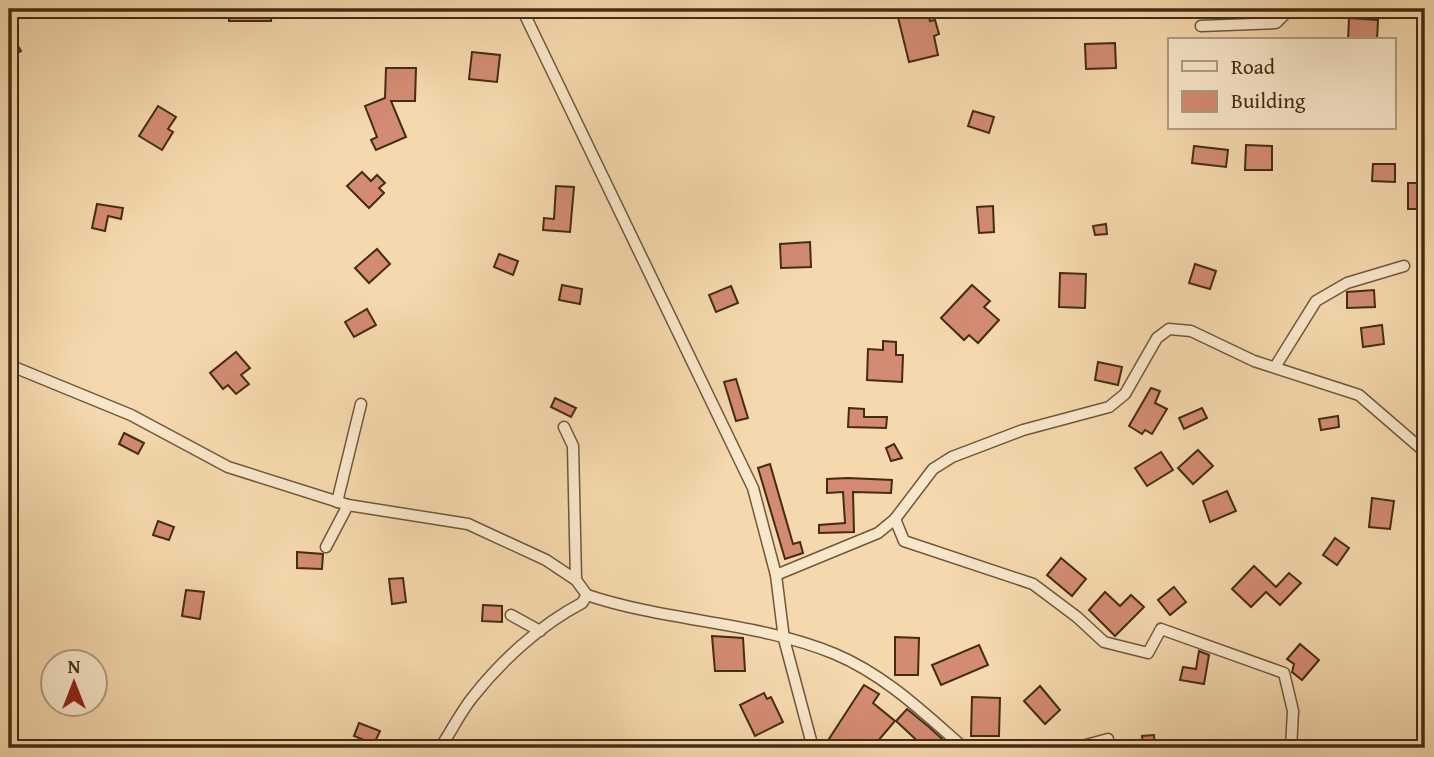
<svg xmlns="http://www.w3.org/2000/svg" width="1434" height="757" font-family="'Gentium Book Plus',serif">
  <rect width="100%" height="100%" fill="#f5d8ad"/>
  <filter id="stains"><feTurbulence type="fractalNoise" baseFrequency=".00286" numOctaves="4"/><feColorMatrix values="0 0 0 0 .2 0 0 0 0 .09 0 0 0 0 .02 0 0 0 .5 -.17"/></filter>
  <radialGradient id="worn" r=".72"><stop offset=".6" stop-color="#630" stop-opacity="0"/><stop offset="1" stop-color="#630" stop-opacity=".3"/></radialGradient>
  <g fill="#d38b71" stroke="#442c13" stroke-width="2">
    <path d="M229 9H272L271 21H229Z"/>
    <path d="M896 9H927L930 21 935 20 939 34 934 36 938 55 909 62Z"/>
    <path d="M1349 18 1378 20 1377 40H1348Z"/>
    <path d="M9 32 21 51 9 58Z"/>
    <path d="M1115 43 1116 68 1086 69 1085 44Z"/>
    <path d="M472 52 500 55 497 82 469 79Z"/>
    <path d="M386 68H416L415 101H391L406 137 376 150 371 140 377 137 365 106 385 98Z"/>
    <path d="M158 106 176 117 168 129 173 132 162 150 139 136Z"/>
    <path d="M973 111 994 117 989 133 968 126Z"/>
    <path d="M1246 145 1272 146V170H1245Z"/>
    <path d="M1194 146 1228 150 1226 167 1192 163Z"/>
    <path d="M1373 164H1395V182L1372 181Z"/>
    <path d="M362 172 371 181 377 175 385 183 379 188 384 193 369 208 347 186Z"/>
    <path d="M1408 183H1424L1423 209H1408Z"/>
    <path d="M556 186 574 187 570 232 543 230 544 218 554 219Z"/>
    <path d="M97 204 123 208 121 219 108 216 105 231 92 228Z"/>
    <path d="M993 206 994 232 979 233 977 207Z"/>
    <path d="M1106 224 1107 234 1095 235 1093 226Z"/>
    <path d="M810 242 811 267 781 268 780 244Z"/>
    <path d="M377 249 390 264 369 283 355 268Z"/>
    <path d="M499 254 518 261 513 275 494 267Z"/>
    <path d="M1195 264 1216 271 1210 289 1189 283Z"/>
    <path d="M1060 273 1086 274 1085 308 1059 307Z"/>
    <path d="M562 285 582 289 580 304 559 300Z"/>
    <path d="M972 285 990 301 984 307 999 320 978 343 969 335 964 340 941 318Z"/>
    <path d="M731 286 738 303 716 312 709 295Z"/>
    <path d="M1374 290 1375 307 1347 308V292Z"/>
    <path d="M367 309 376 325 354 337 345 322Z"/>
    <path d="M1382 325 1384 344 1363 347 1361 328Z"/>
    <path d="M883 341 896 342V355H903L902 382 867 380 868 349 883 350Z"/>
    <path d="M236 352 250 368 241 375 249 384 236 394 228 385 223 389 210 373Z"/>
    <path d="M1098 362 1122 367 1118 385 1095 380Z"/>
    <path d="M736 379 748 418 736 421 724 382Z"/>
    <path d="M1151 388 1160 391 1155 403 1167 409 1152 434 1145 430 1142 434 1129 426Z"/>
    <path d="M555 398 576 408 571 417 551 407Z"/>
    <path d="M849 408 864 409V417H887L886 428 848 427Z"/>
    <path d="M1202 408 1207 418 1184 429 1179 418Z"/>
    <path d="M1338 416 1339 427 1321 430 1319 419Z"/>
    <path d="M124 433 144 443 138 454 119 444Z"/>
    <path d="M894 444 902 458 891 461 886 448Z"/>
    <path d="M1198 450 1213 466 1193 484 1178 468Z"/>
    <path d="M1161 452 1173 470 1147 486 1135 468Z"/>
    <path d="M770 464 793 544 800 542 803 553 785 559 758 468Z"/>
    <path d="M848 478 892 480 891 493 853 492 854 532 819 533V525L845 523 843 492 827 493V479Z"/>
    <path d="M1227 491 1236 511 1210 522 1203 501Z"/>
    <path d="M1372 498 1394 501 1390 529 1369 527Z"/>
    <path d="M158 521 174 527 169 540 153 535Z"/>
    <path d="M1335 538 1349 548 1337 565 1323 555Z"/>
    <path d="M297 552 323 554 322 569 297 568Z"/>
    <path d="M1061 558 1086 579 1072 596 1047 575Z"/>
    <path d="M1254 566 1276 587 1289 573 1301 583 1280 605 1266 592 1251 607 1232 589Z"/>
    <path d="M403 578 406 602 392 604 389 579Z"/>
    <path d="M1174 587 1186 602 1170 615 1158 600Z"/>
    <path d="M186 590 204 592 200 619 182 616Z"/>
    <path d="M1105 592 1120 606 1131 595 1144 607 1115 636 1089 610Z"/>
    <path d="M483 605 502 606V622L482 621Z"/>
    <path d="M712 636 743 638 745 671H715Z"/>
    <path d="M895 637 919 638 918 675H895Z"/>
    <path d="M1300 644 1319 660 1302 680 1292 672 1294 664 1287 659Z"/>
    <path d="M979 645 988 665 941 685 932 665Z"/>
    <path d="M1199 651 1209 655 1204 684 1180 680 1183 667 1196 669Z"/>
    <path d="M864 685 879 694 873 703 895 721 872 748H837L827 742Z"/>
    <path d="M1040 686 1060 710 1045 724 1024 701Z"/>
    <path d="M764 693 767 699 771 697 783 722 755 736 740 705Z"/>
    <path d="M972 697 1000 698 999 736H971Z"/>
    <path d="M907 709 929 727 952 748H925L896 721Z"/>
    <path d="M359 723 380 731 374 744 354 736Z"/>
    <path d="M1154 735 1155 748H1143L1142 736Z"/>
  </g>
  <g fill="none" stroke-linecap="round" stroke-linejoin="round">
    <g stroke="#70573a" stroke-width="13">
      <g id="street">
        <path d="M522 9 753 488 776 575 784 639 813 748"/>
        <path d="M1201 26 1276 23 1290 9"/>
        <path d="M9 365 131 415 228 467 348 505 468 524 546 560 576 580 587 595"/>
        <path d="M1275 367 1316 301 1347 283 1404 266"/>
        <path d="M564 427 573 446 576 580"/>
        <path d="M337 502 361 404"/>
        <path d="M895 519 904 541 1033 584 1077 617 1104 642 1148 653 1161 629 1284 673 1293 711 1291 748"/>
        <path d="M326 547 348 505"/>
        <path d="M776 575 878 533 895 519 933 469 952 457 1023 430 1109 407 1125 394 1157 338 1169 329 1191 331 1254 361 1359 395 1425 452"/>
        <path d="M511 615 540 631"/>
        <path d="M440 748C451 732 460 713 472 698 501 661 540 625 582 603L587 595C667 622 759 622 835 654 885 675 924 713 964 748"/>
        <path d="M1075 748 1108 739"/>
      </g>
    </g>
    <use href="#street" stroke="#f8e6ca" stroke-width="10"/>
  </g>
  <rect width="1434" height="757" fill="none" stroke="#f5d8ad" stroke-width="35"/>
  <rect x="10" y="10" width="1413" height="736" fill="none" stroke="#442c13" stroke-width="3.5"/>
  <rect x="18" y="18" width="1399" height="722" fill="none" stroke="#442c13" stroke-width="2"/>
  <rect x="1168" y="38" width="228" height="91" fill="#f8e6ca" stroke="#b09c81" stroke-width="2"/>
  <rect x="1182" y="61" width="35" height="10" fill="#f8e6ca" stroke="#b09c81" stroke-width="2"/>
  <text x="1231" y="74" font-size="21" fill="#442c13">Road</text>
  <rect x="1182" y="91" width="35" height="21" fill="#d38b71" stroke="#b09c81" stroke-width="2"/>
  <text x="1231" y="108" font-size="21" fill="#442c13">Building</text>
  <g transform="translate(74 683)"><circle r="33" fill="#f8e6ca" stroke="#b09c81" stroke-width="2"/>
  <path d="M0-5L12 26L0 18L-12 26Z" fill="#8f2418"/>
  <text y="-10" font-size="19" font-weight="bold" text-anchor="middle" fill="#442c13">N</text>
  </g>
  <rect width="100%" height="100%" filter="url(#stains)"/>
  <rect width="100%" height="100%" fill="url(#worn)"/>
</svg>
